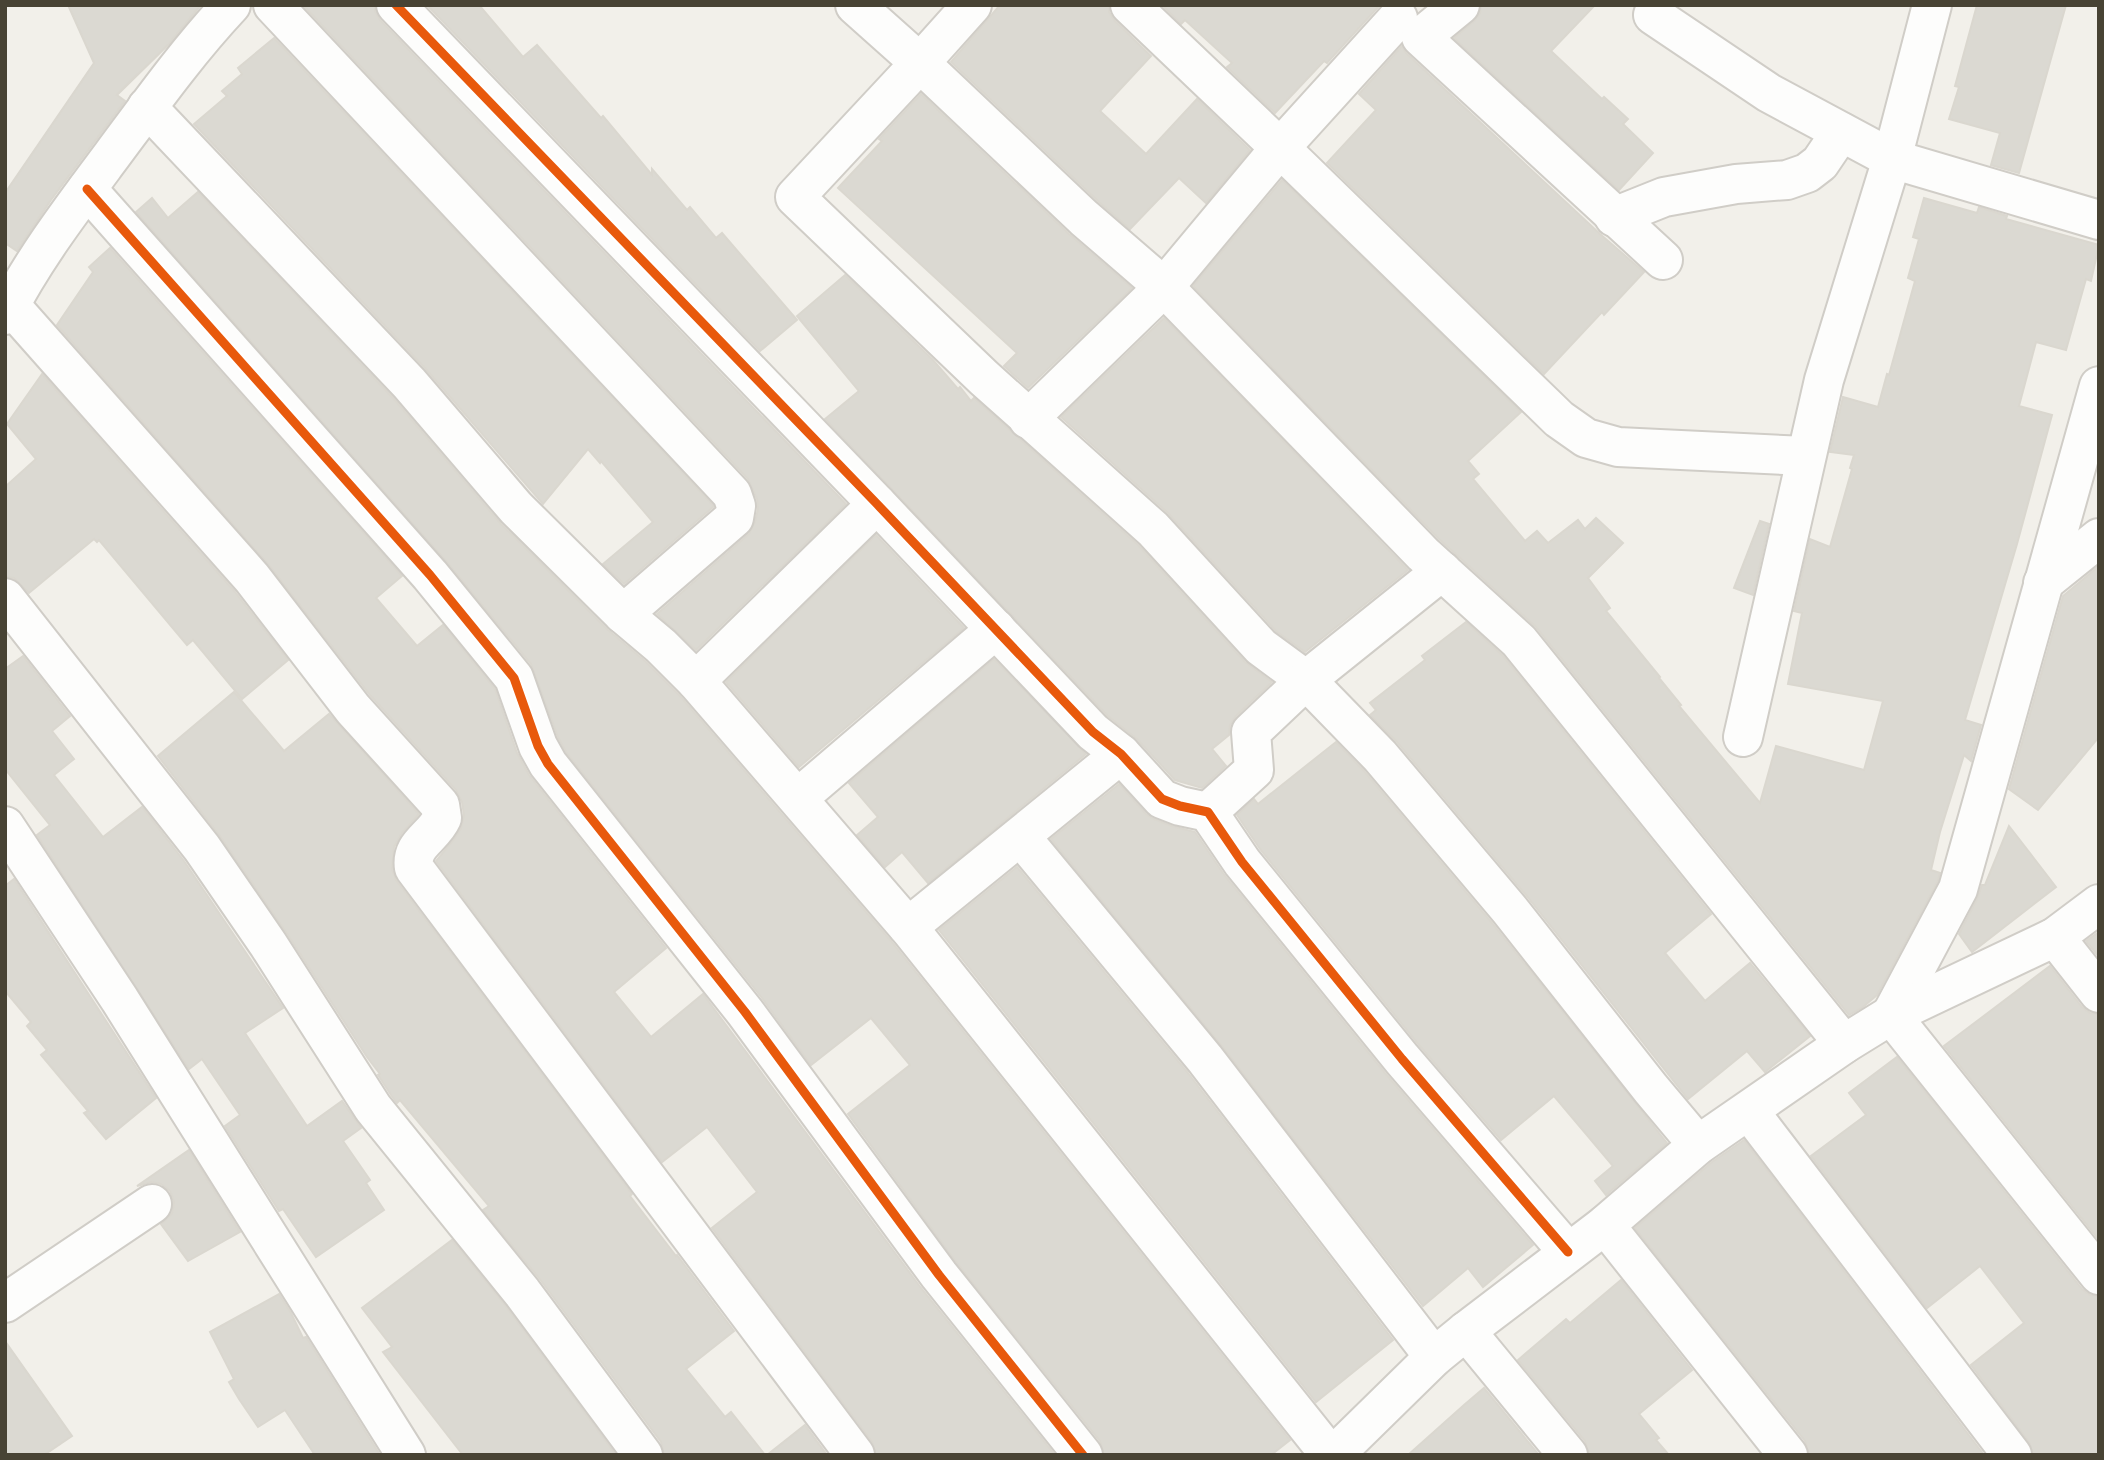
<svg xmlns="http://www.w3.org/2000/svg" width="2104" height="1460" font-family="Figtree,sans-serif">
  <rect width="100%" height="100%" fill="#f2f0ea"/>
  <g fill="#dbd9d2" stroke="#dad7cf" stroke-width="2">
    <path d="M68 5H201L170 43 117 95 125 101 51 200 17 251 5 243V193L94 63Z"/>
    <path d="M303 5H375V11L380 20 846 504 696 650 657 614 749 534 755 522 758 509 757 499 748 479Z"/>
    <path d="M427 5H479L523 57 537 45 601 118 603 116 652 175V169L687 210 690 207 716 238 722 233 797 320 760 351Z"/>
    <path d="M1000 5H1109V12L1115 21 1151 56 1100 111 1146 154 1197 99 1250 150 1206 203 1179 178 1130 229 1099 202 951 62Z"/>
    <path d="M1162 5H1380L1327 63 1324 61 1275 113 1227 67 1232 63 1185 20 1181 24Z"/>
    <path d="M1481 5H1595L1551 51 1602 99 1604 97 1628 119 1623 124 1653 153 1619 190 1454 38 1474 21 1480 13Z"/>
    <path d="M1977 5H2066L2019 173 1991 165 2000 133 1949 119 1959 87 1955 86Z"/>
    <path d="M274 38 713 505V507L624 584 603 564 653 522 601 461 600 463 588 449 543 504 425 368 194 124 227 96 222 91 242 74 238 68Z"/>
    <path d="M1402 46 1406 53 1600 234 1644 272 1604 315 1602 312 1544 374 1327 163 1376 110 1359 94Z"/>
    <path d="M921 94 1069 234 1132 288 1028 388 1004 366 1017 353 838 188 882 141 879 139Z"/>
    <path d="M1282 180 1521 412 1468 461 1479 474 1473 479 1525 541 1537 531 1548 543 1578 520 1585 529 1596 518 1623 543 1588 578 1610 608 1606 611 1660 677 1659 678 1681 705 1679 706 1760 803 1776 746 1864 770 1883 701 1788 684 1802 613 1794 611 1810 539 1830 547 1852 469 1850 468 1854 455 1830 452 1843 397 1878 407 1887 374 1889 375 1915 281 1908 278 1919 239 1913 237 1924 198 1977 213 1979 207 2007 216 2006 219 2099 245 2091 281 2086 279 2066 350 2036 342 2019 406 2052 415 2017 544 1965 720 1981 725 1971 761 1964 755 1940 832 1931 870 1940 873 1938 881 1877 995 1863 1007 1849 1015 1536 627 1438 538 1193 286Z"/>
    <path d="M198 192 393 398 501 524 608 630 646 662 680 696 891 941 1290 1440 1271 1455H1104L1100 1441 956 1262 848 1114 910 1065 871 1018 811 1065 762 998 566 752 558 737 531 664 446 561 136 212 152 198 168 218Z"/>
    <path d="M110 248 402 576 376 598 417 646 443 625 495 689 517 753 529 775 666 948 614 992 651 1037 703 994 921 1288 1055 1455H876L872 1442 712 1228 757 1192 707 1127 662 1162 436 861 455 838 461 828 464 815 462 802 456 790 370 695 268 564 57 325 93 272 89 267Z"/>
    <path d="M845 275 933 360 958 389 960 387 971 401 974 398 1138 545 1245 662 1272 682 1236 716 1230 725 1229 735 1212 749 1226 766 1202 788 1175 780 1137 739 1108 716 825 419 859 391 797 316Z"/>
    <path d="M1164 318 1408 570 1305 652 1276 631 1168 513 1061 417Z"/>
    <path d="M42 374 235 592 288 660 242 699 193 640 187 645 99 540 97 542 94 539 29 593 14 578 5 577V487L36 459 7 424Z"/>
    <path d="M1760 521 1769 524 1753 595 1734 588Z"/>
    <path d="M876 535 964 628 799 767 726 682Z"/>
    <path d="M2099 566V737L2038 810 2009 789 2063 596Z"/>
    <path d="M1466 622 1503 656 1711 914 1665 953 1705 1001 1750 963 1810 1036 1765 1072 1747 1051 1688 1099 1526 895 1397 742 1370 715 1376 710 1370 703 1425 660 1422 656Z"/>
    <path d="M23 656 70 716 52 731 74 759 54 775 103 837 142 807 184 861 283 1008 245 1033 307 1126 342 1101 361 1128 343 1141 370 1180 366 1183 384 1210 316 1257 283 1209 279 1211 225 1126 240 1115 202 1059 189 1069 37 835 50 825 5 769V669Z"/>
    <path d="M994 659 1086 754 928 883 902 852 885 867 857 835 878 817 849 783Z"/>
    <path d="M234 692 284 751 329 714 419 814 402 833 394 847 392 869 396 880 632 1194 630 1196 676 1256 677 1255 734 1331 686 1369 725 1417 731 1412 765 1455H664L661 1442 539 1278 483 1210 489 1206 400 1100 397 1103 391 1095 378 1075 380 1074 367 1057 286 932 220 836 158 756Z"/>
    <path d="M1336 742 1364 771 1492 923 1667 1143 1606 1195 1595 1181 1613 1166 1554 1096 1501 1140 1419 1045 1260 849 1237 815 1254 799 1258 804Z"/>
    <path d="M1119 784 1146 814 1154 819 1172 826 1195 832 1225 876 1385 1073 1533 1245 1483 1287 1468 1268 1423 1306 1222 1046 1051 839Z"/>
    <path d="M2009 826 2056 887 1972 952 1959 934 1977 899 1982 885H1985Z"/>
    <path d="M1017 867 1188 1073 1393 1340 1316 1402 939 930Z"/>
    <path d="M14 879 156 1098 106 1139 84 1113 88 1111 41 1055 47 1050 27 1026 31 1022 5 991V886Z"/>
    <path d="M2099 932V957L2086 941Z"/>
    <path d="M2050 966 2082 1007 2090 1013 2099 1014V1240L1944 1046Z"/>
    <path d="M1897 1057 2082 1289 2090 1295 2099 1296V1455H2033L2029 1442 1971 1365 2024 1323 1980 1266 1927 1308 1811 1156 1866 1115 1849 1093Z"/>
    <path d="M1744 1140 1984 1455H1809L1805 1441 1635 1228 1712 1162Z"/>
    <path d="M189 1150 240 1232 188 1261 161 1224 172 1213 174 1202 170 1191 161 1184 151 1182 137 1186Z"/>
    <path d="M452 1240 505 1305 616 1455H463L383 1352 392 1347 362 1308Z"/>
    <path d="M1621 1280 1692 1370 1639 1414 1659 1438 1656 1440 1669 1455H1589L1585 1441 1518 1360 1566 1319 1570 1323Z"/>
    <path d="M279 1294 291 1313 303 1338 306 1337 380 1455H315L285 1410 258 1427 239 1399 229 1382 234 1379 210 1332Z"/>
    <path d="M5 1341 72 1436 44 1455H5Z"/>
    <path d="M1484 1388 1539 1455H1408L1464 1405Z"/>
    <path d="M805 1425 827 1455H767Z"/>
  </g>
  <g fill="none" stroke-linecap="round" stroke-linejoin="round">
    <g stroke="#d0cdc7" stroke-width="42">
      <g id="street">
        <path d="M273 5 732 494 736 506 734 518 623 614"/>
        <path d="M396 5 877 504 1093 732 1121 754 1162 799 1180 806 1208 812 1242 862 1402 1059 1568 1252"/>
        <path d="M855 5 920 63 795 197 984 378 1153 529 1261 647 1306 680 1380 756 1509 909 1651 1089 1698 1145"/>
        <path d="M972 5 920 63 1084 218 1164 287 1423 554 1519 641 1844 1044"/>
        <path d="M1130 5 1280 148 1398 18"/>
        <path d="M1460 5 1421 37 1663 260"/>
        <path d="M1653 15 1769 93 1892 159 2099 220"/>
        <path d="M147 107 409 383 516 508 623 614 661 646 696 681"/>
        <path d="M87 189 430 575 514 678 538 746 548 764 745 1012 939 1275 1083 1455"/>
        <path d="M1614 217 1664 197 1736 184 1787 180 1807 173 1820 163 1841 132"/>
        <path d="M10 305 252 578 353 709 440 805 442 818C433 838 410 844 414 868L855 1455"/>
        <path d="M5 315C34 258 74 206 112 155 150 104 187 52 231 5"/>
        <path d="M2099 386 1958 889 1891 1015 2099 1275"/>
        <path d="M1028 419 1164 287 1280 148 1559 419 1586 438 1618 447 1806 456"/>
        <path d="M877 504 696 681 908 927 1330 1455"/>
        <path d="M2043 583 2099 538"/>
        <path d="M5 598 202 848 268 944 373 1108 522 1292 643 1455"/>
        <path d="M1743 737 1824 380 1892 159 1932 5"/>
        <path d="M798 798 996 629"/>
        <path d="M1208 812 1254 770 1251 732 1306 680 1442 571"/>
        <path d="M5 826 120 1000 406 1455"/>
        <path d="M1021 837 1205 1059 1434 1357"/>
        <path d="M908 927 1121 754"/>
        <path d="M2055 937 2099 993"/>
        <path d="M1749 1111 2012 1455"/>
        <path d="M1605 1225 1788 1455"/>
        <path d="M5 1303 152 1204"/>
        <path d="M1466 1331 1568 1455"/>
        <path d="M1334 1455 1434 1357 1466 1331 1605 1225 1698 1145 1844 1044 1891 1015 2055 937 2099 904"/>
      </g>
    </g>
    <use href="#street" stroke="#fdfdfc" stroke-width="38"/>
    <g stroke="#fff" stroke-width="13">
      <g id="cycleway">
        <path d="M396 5 877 504 1093 732 1121 754 1162 799 1180 806 1208 812 1242 862 1402 1059 1568 1252"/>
        <path d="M87 189 430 575 514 678 538 746 548 764 745 1012 939 1275 1083 1455"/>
      </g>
    </g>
    <use href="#cycleway" stroke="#e8590c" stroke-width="9"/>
  </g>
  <rect width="2104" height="1460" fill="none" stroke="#484334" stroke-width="14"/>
</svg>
